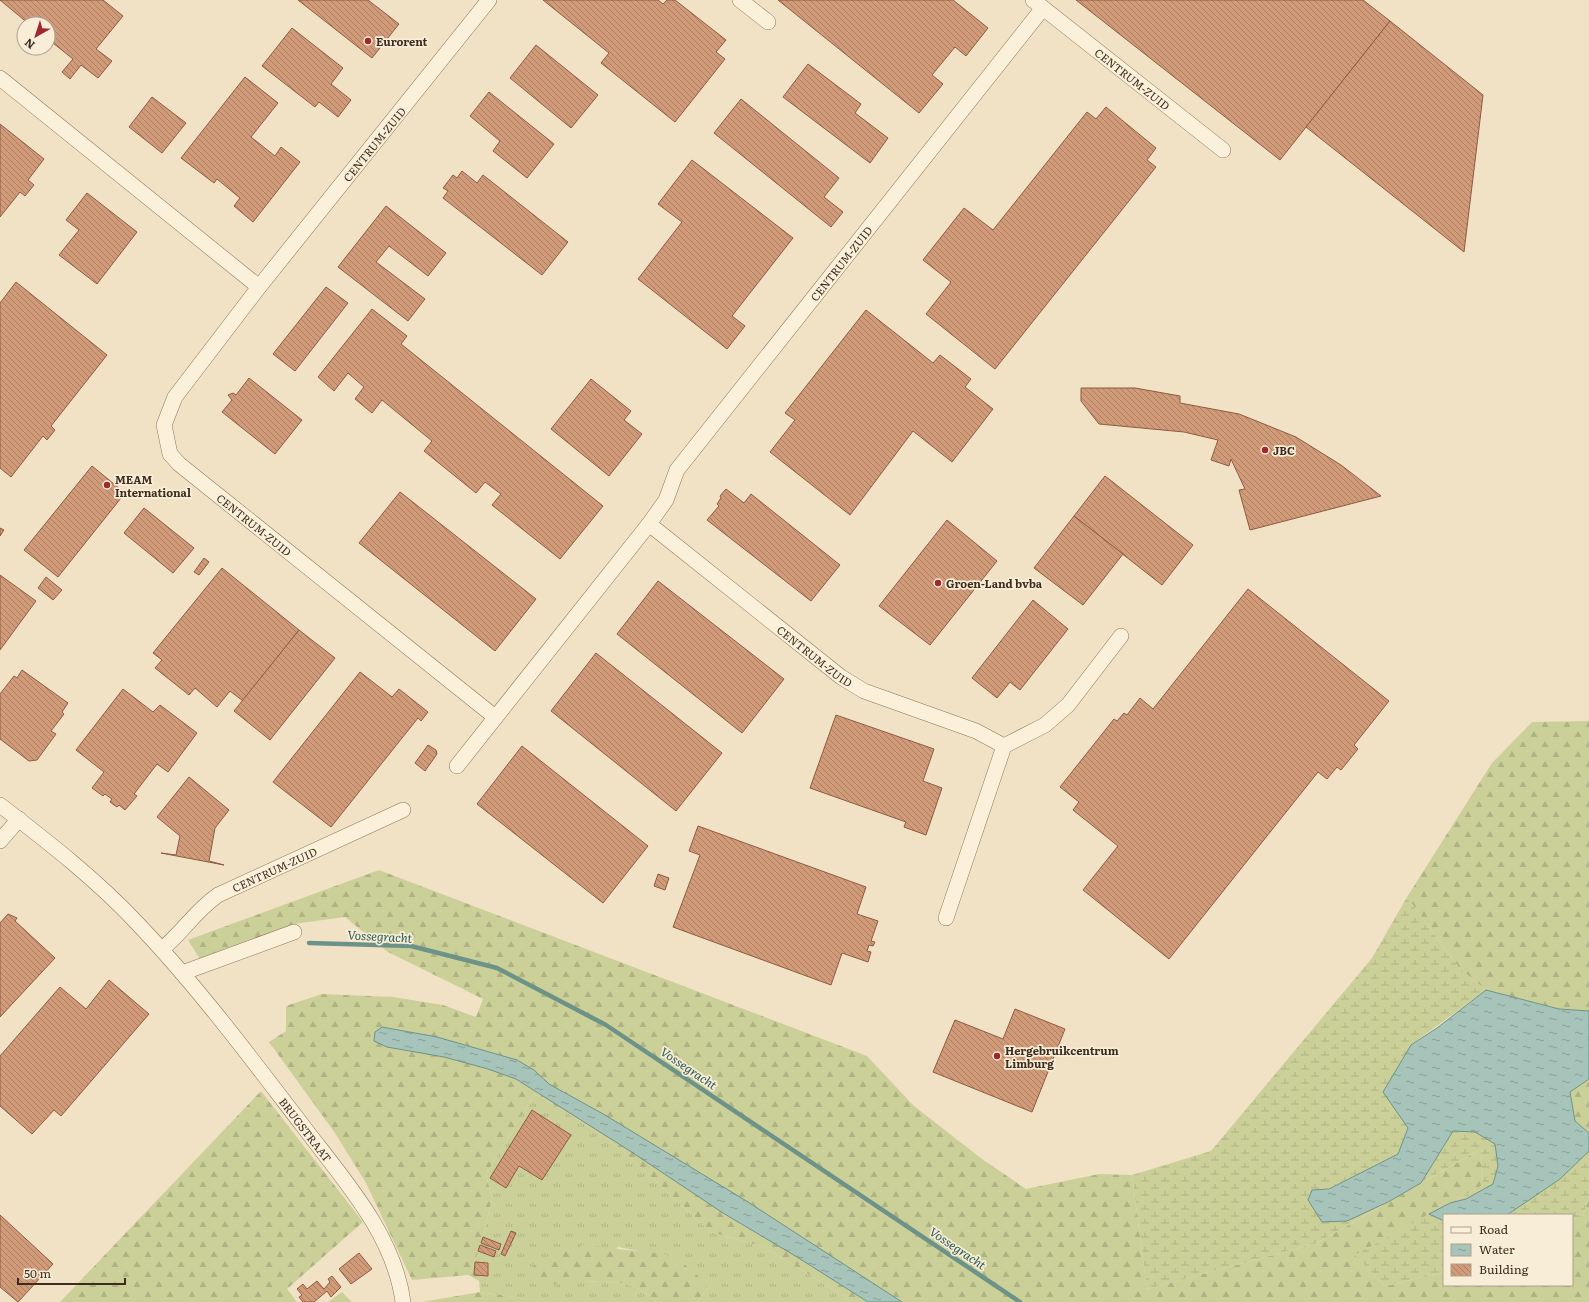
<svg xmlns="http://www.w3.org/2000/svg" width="1589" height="1302" font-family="Literata,serif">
  <defs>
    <pattern id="grass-tufts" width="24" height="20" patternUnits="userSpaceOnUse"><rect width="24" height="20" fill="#cbd099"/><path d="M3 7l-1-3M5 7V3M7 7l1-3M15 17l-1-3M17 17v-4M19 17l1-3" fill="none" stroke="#afb383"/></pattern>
    <pattern id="forest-firs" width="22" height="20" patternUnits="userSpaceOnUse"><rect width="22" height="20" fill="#cbd099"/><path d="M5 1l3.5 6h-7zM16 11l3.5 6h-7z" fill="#afb383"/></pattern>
    <pattern id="wetland-marsh" width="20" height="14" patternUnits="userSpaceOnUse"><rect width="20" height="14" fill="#cbd099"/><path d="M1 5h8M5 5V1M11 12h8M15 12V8" fill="none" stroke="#afb383"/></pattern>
    <pattern id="water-ripples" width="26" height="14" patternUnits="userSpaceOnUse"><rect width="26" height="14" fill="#a7c4bb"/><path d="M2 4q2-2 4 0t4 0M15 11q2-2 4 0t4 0" fill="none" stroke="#899f97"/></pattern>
    <pattern id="building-back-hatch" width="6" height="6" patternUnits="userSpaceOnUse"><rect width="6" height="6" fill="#d19b7a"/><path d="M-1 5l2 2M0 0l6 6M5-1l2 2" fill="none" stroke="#ab7f63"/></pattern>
  </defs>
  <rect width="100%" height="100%" fill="#f1e2c6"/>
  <g fill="url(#grass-tufts)">
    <path d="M535 1094 584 1123 623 1151 711 1232 764 1247 854 1302H697L708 1288 638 1251 618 1247 585 1281 623 1283 639 1289 659 1302H528V1299L480 1292 479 1281 469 1275 480 1247 492 1199 486 1174Z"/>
    <path d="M342 1292 352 1302H328Z"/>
  </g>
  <g fill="url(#forest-firs)">
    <path d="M1589 721V1011L1559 1009 1486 990 1460 969 1407 897 1492 763 1532 722Z"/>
    <path d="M379 870 867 1056 914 1106 982 1159 1026 1189 1099 1174 1132 1175 1147 1289 1317 1243 1481 1149 1483 1185 1355 1255 1385 1286 1444 1272V1285H1572V1220L1583 1215 1589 1196V1302H854L764 1247 711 1232 623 1151 584 1123 535 1094 486 1174 492 1199 480 1247 469 1275 412 1280 366 1183 335 1133 269 1042 286 1031V1006L322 994 393 997 443 1005 476 1017 483 999 388 952 345 917 294 924 200 959 188 940Z"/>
    <path d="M1589 1079V1133L1575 1121 1570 1092Z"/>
    <path d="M261 1091 363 1222 287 1289 297 1302H60Z"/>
    <path d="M583 1245 664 1254 683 1263 697 1275 708 1288 697 1302H659L639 1289 622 1283 585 1281 541 1285 533 1280V1267L540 1259Z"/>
    <path d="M480 1292 528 1299V1302H422Z"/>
  </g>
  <g fill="url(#wetland-marsh)">
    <path d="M1407 897 1460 969 1486 990 1411 1045 1408 1128 1398 1154 1328 1189 1313 1190 1368 1210 1388 1202 1317 1243 1147 1289 1132 1175 1211 1151 1372 958Z"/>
    <path d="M1453 1131 1475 1132 1496 1144 1498 1166 1493 1184 1466 1199 1450 1203 1483 1185 1481 1149 1421 1183Z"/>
    <path d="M1589 1151V1196L1583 1215 1572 1220V1215H1507L1560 1179Z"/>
    <path d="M1429 1214 1444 1221V1272L1385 1286 1355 1255Z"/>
  </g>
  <g fill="url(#water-ripples)" stroke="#6d9388">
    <path d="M1486 990 1559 1009 1589 1011V1079L1570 1092 1575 1121 1589 1133V1151L1560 1179 1507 1215H1444V1221L1429 1214 1450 1203 1466 1199 1493 1184 1498 1166 1495 1144 1475 1132 1453 1131 1421 1183 1388 1202 1347 1221 1322 1222 1308 1200 1312 1190 1329 1189 1398 1154 1408 1128 1383 1092 1411 1045 1437 1028Z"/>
    <path d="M382 1027 437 1037 517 1060 534 1070 549 1084 605 1115 748 1202 902 1302H868L797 1257 723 1213 630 1151 516 1079 488 1069 444 1057 387 1047 374 1041 375 1032Z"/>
  </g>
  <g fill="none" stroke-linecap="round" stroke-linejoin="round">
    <path stroke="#6d9388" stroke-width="4.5" d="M309 943 411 946 497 968 606 1025 1020 1302"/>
  </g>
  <g fill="url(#building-back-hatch)" stroke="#8e5b3f">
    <path d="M0 0H103L123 16 96 49 112 61 98 78 81 65 70 79 62 72 73 59 48 39V24H29Z"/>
    <path d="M298 0H368L399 24 372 58Z"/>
    <path d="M543 0H658L663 4 667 0H675L726 40 716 52 725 59 675 122 601 63 609 53Z"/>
    <path d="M778 0H953L988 28 966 56 955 47 932 75 943 84 919 113Z"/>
    <path d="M1076 0H1363L1390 21 1280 160Z"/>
    <path d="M1390 21 1483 95 1464 252 1306 127Z"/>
    <path d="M292 28 343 68 331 84 351 100 338 117 319 102 315 107 262 66Z"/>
    <path d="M536 45 598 95 571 128 510 78Z"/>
    <path d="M808 64 861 104 855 113 888 138 870 163 783 97Z"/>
    <path d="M245 77 278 103 251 137 275 156 281 147 300 162 253 222 234 206 240 198 217 179 214 183 181 158Z"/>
    <path d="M489 92 554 144 527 178 493 151 500 141 470 116Z"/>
    <path d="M152 97 186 123 162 153 129 127Z"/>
    <path d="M741 99 839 178 824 197 843 212 831 227 714 133Z"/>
    <path d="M1106 107 1156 148 1147 160 1156 167 995 369 926 314 951 282 923 260 964 208 993 230 1087 112 1096 119Z"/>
    <path d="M0 124 44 159 28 180 34 185 25 196 20 192 0 217Z"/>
    <path d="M692 160 793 238 732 316 745 326 727 349 638 279 682 222 658 204Z"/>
    <path d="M462 171 477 183 483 175 568 242 542 275 443 198 448 191 443 188 453 175 457 178Z"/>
    <path d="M87 193 137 232 97 284 59 255 79 230 66 220Z"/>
    <path d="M386 206 446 253 428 276 389 246 376 262 425 299 408 321 338 267Z"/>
    <path d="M16 282 107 355 51 426 55 430 47 440 43 436 11 477 0 468V303Z"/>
    <path d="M326 287 348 303 295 371 273 354Z"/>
    <path d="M372 309 407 336 401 344 603 506 560 559 492 505 501 494 485 482 476 493 424 451 432 441 382 400 372 413 355 399 364 387 348 373 334 391 318 377Z"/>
    <path d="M866 310 933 363 940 355 971 379 965 387 993 409 952 462 913 431 850 515 770 452 795 420 785 413Z"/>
    <path d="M249 378 302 420 275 454 222 412 232 400 228 395 233 393 236 395Z"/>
    <path d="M591 379 631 411 624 420 642 434 609 476 551 429Z"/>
    <path d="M1081 388H1135L1180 396V403L1239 414 1296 437 1341 465 1381 496 1250 530 1239 490 1245 489 1231 459 1229 466 1211 460 1218 440 1184 432 1099 424 1081 401Z"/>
    <path d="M92 466 125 493 58 577 24 550Z"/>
    <path d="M1105 476 1193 545 1162 585 1074 516Z"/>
    <path d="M726 489 744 503 751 494 840 565 811 601 707 520 719 506 717 504 721 498 720 496Z"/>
    <path d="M400 492 536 599 495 651 359 543Z"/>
    <path d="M144 508 194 548 173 573 124 533Z"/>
    <path d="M1074 516 1123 554 1083 605 1034 568Z"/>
    <path d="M947 520 997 561 930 645 879 606Z"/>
    <path d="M0 528 4 530 0 536Z"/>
    <path d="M204 558 209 562 199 575 194 572Z"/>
    <path d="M222 568 299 630 243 701 230 691 217 707 195 688 189 695 155 668 162 660 153 653Z"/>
    <path d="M0 575 36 601 0 650Z"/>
    <path d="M46 577 62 590 53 600 38 588Z"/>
    <path d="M658 581 784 679 742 733 617 634Z"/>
    <path d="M1248 589 1389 701 1354 745 1358 749 1341 770 1337 767 1327 779 1318 772 1169 959 1083 890 1118 846 1073 810 1079 802 1060 787 1114 719 1117 721 1124 713 1127 715 1140 698 1153 709Z"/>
    <path d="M1033 600 1068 629 1020 690 1010 682 997 698 972 678Z"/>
    <path d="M299 630 335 658 270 740 234 711Z"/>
    <path d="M596 653 722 753 676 811 551 711Z"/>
    <path d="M22 670 68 703 62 712 64 714 51 731 56 734 37 760 29 761 0 739V694L14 676 17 678Z"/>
    <path d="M360 672 392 697 399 689 428 712 421 721 418 718 331 827 273 782Z"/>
    <path d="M123 689 153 712 160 705 197 733 168 772 157 764 134 794 137 796 125 810 119 805 117 807 110 802 112 799 105 794 103 796 92 788 104 772 76 750Z"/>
    <path d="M836 715 934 749 923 781 942 788 926 835 904 827 906 822 810 788Z"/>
    <path d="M428 745 436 750 437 754 425 771 415 763Z"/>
    <path d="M522 746 648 846 603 903 477 804Z"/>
    <path d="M189 777 229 810 215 828 209 861 224 865 161 853 176 855 180 836 157 817Z"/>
    <path d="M698 826 866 887 857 914 878 921 871 941 875 942 873 946 869 945 867 951 871 952 868 962 842 953 831 985 673 927 700 855 689 851Z"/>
    <path d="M658 874 669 878 665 890 654 886Z"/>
    <path d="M8 914 17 918 15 921 55 958 0 1017V923Z"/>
    <path d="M109 980 149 1014 61 1116 54 1110 32 1134 0 1106V1056L60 987 86 1009Z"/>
    <path d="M1015 1009 1065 1029 1032 1112 933 1072 955 1020 1003 1039Z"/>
    <path d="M532 1110 571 1135 542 1180 519 1166 506 1188 490 1178Z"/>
    <path d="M0 1215 53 1264 18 1302 0 1287Z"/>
    <path d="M511 1231 516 1233 505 1256 501 1254Z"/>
    <path d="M483 1237 501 1244 499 1250 481 1243Z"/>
    <path d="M480 1245 496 1251 494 1257 478 1251Z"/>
    <path d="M359 1253 372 1269 351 1284 339 1269Z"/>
    <path d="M475 1262 488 1263V1276L474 1275Z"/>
    <path d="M332 1276 341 1287 331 1297 327 1291 314 1302H303L299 1297 302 1295 297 1289 303 1284 307 1289 317 1281 324 1289 330 1282 328 1279Z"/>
  </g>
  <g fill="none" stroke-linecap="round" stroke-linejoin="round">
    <g stroke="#8d745a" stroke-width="16">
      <g id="minor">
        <path id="s1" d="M489 0 259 287 175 397 164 425 170 454 179 464 495 717"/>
        <path d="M740 0 768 22"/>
        <path id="s2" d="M1033 0 1223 150"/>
        <path d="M0 78 259 287"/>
        <path id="s3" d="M649 524 841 677 864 691 976 731 1004 746 1045 725 1068 705 1121 636"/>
        <path id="s4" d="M457 766 649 524 666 500 677 470 1043 8"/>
        <path id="s5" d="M0 805C48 842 97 880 138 924 198 987 250 1057 303 1126 343 1179 394 1234 403 1302"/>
        <path d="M0 841 19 819"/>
        <path d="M946 918 1004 746"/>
        <path id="s6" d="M162 949C183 932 194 912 218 895L403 810"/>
        <path d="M182 973 294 932"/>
      </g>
    </g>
    <use href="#minor" stroke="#fbf0da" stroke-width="15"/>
  </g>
  <g fill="#a0272c" stroke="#f8edd6" stroke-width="1.5">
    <circle cx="368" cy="41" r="4"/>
    <circle cx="1265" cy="450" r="4"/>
    <circle cx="107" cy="485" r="4"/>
    <circle cx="938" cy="583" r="4"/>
    <circle cx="997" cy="1056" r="4"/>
  </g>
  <g text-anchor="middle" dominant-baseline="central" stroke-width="3.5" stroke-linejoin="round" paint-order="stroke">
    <g font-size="11" font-weight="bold" fill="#3d2c1f" stroke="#f8edd6" text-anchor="start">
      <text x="376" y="41">Eurorent</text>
      <text x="1273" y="450">JBC</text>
      <text x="115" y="479">MEAM<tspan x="115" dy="13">International</tspan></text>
      <text x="946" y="583">Groen-Land bvba</text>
      <text x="1005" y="1050">Hergebruikcentrum<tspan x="1005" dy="13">Limburg</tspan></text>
    </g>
    <g font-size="11" fill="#3d2c1f" stroke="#f8edd6">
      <text stroke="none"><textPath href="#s2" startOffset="127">CENTRUM-ZUID</textPath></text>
      <text transform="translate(374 144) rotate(-51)">CENTRUM-ZUID</text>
      <text stroke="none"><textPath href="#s4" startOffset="634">CENTRUM-ZUID</textPath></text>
      <text stroke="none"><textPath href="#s1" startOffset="676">CENTRUM-ZUID</textPath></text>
      <text stroke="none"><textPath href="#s3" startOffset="212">CENTRUM-ZUID</textPath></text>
      <text stroke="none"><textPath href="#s6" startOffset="140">CENTRUM-ZUID</textPath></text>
      <text stroke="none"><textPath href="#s5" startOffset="448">BRUGSTRAAT</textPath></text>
    </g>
    <g font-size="12" font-style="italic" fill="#2d5d58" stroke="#f8edd6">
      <text transform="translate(380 936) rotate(3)">Vossegracht</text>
      <text transform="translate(689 1068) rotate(34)">Vossegracht</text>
      <text transform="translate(958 1248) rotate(34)">Vossegracht</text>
    </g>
  </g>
  <rect x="1443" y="1214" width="130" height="72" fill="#f8edd6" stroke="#ada08d"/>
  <rect x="1451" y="1227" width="20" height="6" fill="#fbf0da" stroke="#ada08d"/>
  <text x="1479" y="1234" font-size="12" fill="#3d2c1f">Road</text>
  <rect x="1451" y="1244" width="20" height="12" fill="url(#water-ripples)" stroke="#ada08d"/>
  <text x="1479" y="1254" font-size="12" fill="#3d2c1f">Water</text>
  <rect x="1451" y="1264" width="20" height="12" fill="url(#building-back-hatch)" stroke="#ada08d"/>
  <text x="1479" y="1274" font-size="12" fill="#3d2c1f">Building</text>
  <g transform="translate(36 36) rotate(219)"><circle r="19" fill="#f8edd6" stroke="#ada08d"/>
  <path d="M0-3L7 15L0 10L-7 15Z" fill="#a0272c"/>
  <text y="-6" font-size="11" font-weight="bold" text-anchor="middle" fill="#3d2c1f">N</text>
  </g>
  <path d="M18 1278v6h107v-6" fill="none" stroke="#3d2c1f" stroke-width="2"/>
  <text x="24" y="1278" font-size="12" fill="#3d2c1f" stroke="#f8edd6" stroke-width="3" paint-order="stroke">50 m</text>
</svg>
